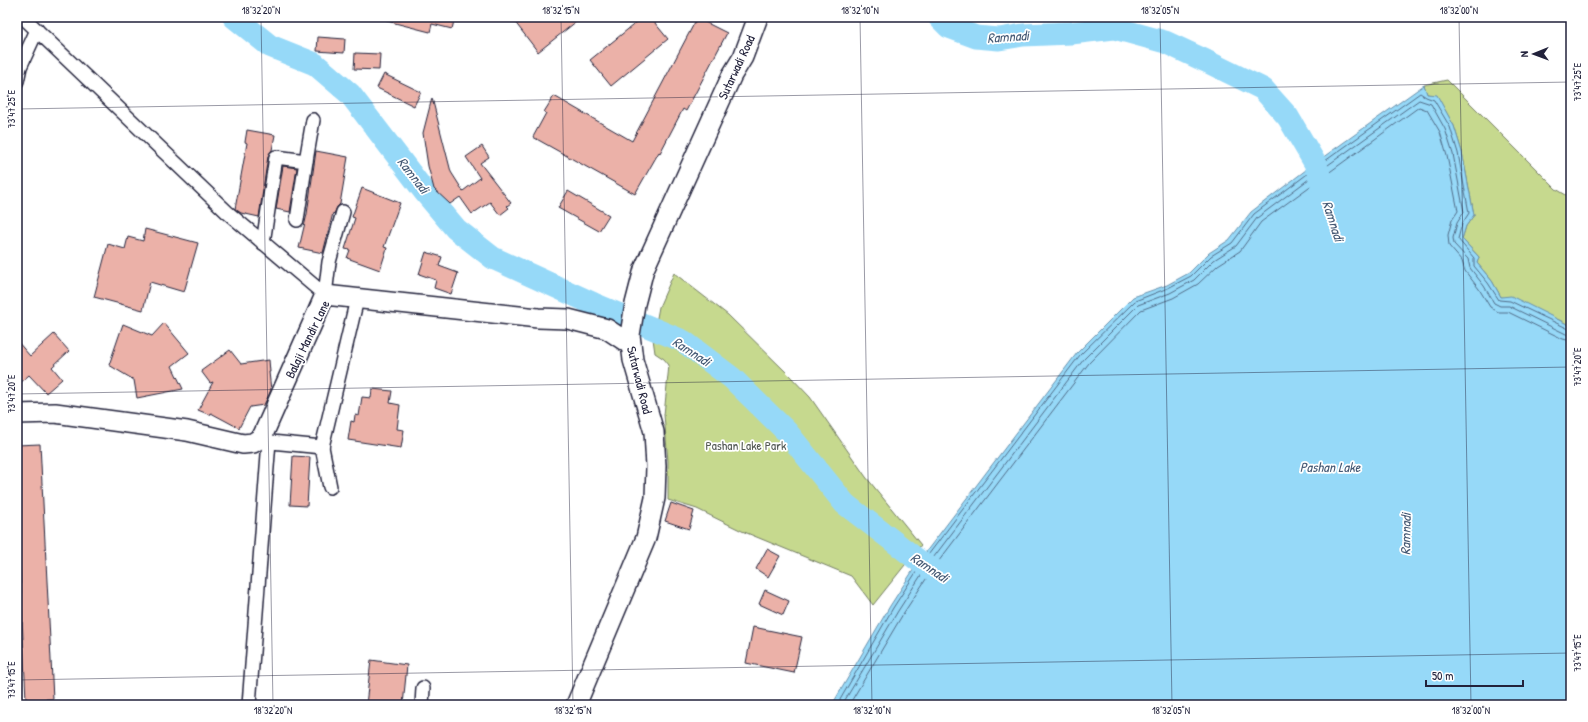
<svg xmlns="http://www.w3.org/2000/svg" width="1588" height="722" font-family="'Patrick Hand',sans-serif">
  <rect width="100%" height="100%" fill="#fff"/>
  <filter id="ink" filterUnits="userSpaceOnUse"><feTurbulence type="fractalNoise" baseFrequency=".025" numOctaves="2"/><feDisplacementMap in="SourceGraphic" scale="8" xChannelSelector="R" yChannelSelector="G"/><feConvolveMatrix kernelMatrix="1 2 1 2 8 2 1 2 1" color-interpolation-filters="sRGB"/></filter>
  <g filter="url(#ink)">
    <g fill="#c6d98e" stroke="#747e64">
      <path d="M1447 80 1556 189 1571 198V326L1559 320 1501 297 1492 281 1477 263 1479 257 1462 239 1466 226 1474 215 1462 152 1454 126 1437 96 1427 94 1424 85Z"/>
      <path d="M674 273 728 315 788 374 810 397 866 477 921 545 873 605 851 576 742 531 697 509 668 500V461L664 415 669 365 664 359 655 353 653 339 659 307Z"/>
    </g>
    <path fill="#96d9f8" stroke="#6890ac" d="M1424 85 1427 94 1437 95 1454 126 1462 152 1474 215 1466 226 1462 239 1479 257 1477 263 1492 281 1501 297 1511 296 1571 326V705H832L890 606 919 561 1077 353 1133 297 1167 285 1189 273 1209 253 1229 240 1251 212 1315 163Z"/>
    <g fill="none" stroke-linecap="round" stroke-linejoin="round">
      <g stroke="#506b87" stroke-width="1">
        <path d="M837 705 893 608 922 563 1080 355 1135 301 1168 288 1191 276 1211 256 1232 243 1254 214 1318 166 1420 93 1426 97 1434 100 1450 127 1458 153 1469 213 1462 224 1458 239 1474 258V266L1488 283 1499 300 1510 301 1571 330"/>
        <path d="M842 705 898 611 927 566 1084 359 1138 305 1170 293 1194 280 1214 260 1236 246 1257 218 1321 170 1419 100 1431 104 1445 129 1453 154 1464 212 1457 223 1453 238 1454 244 1468 259 1470 268 1484 286 1494 303 1500 306H1509L1566 334 1571 335"/>
        <path d="M849 705 903 614 932 570 1089 363 1141 310 1173 298 1198 284 1218 265 1240 251 1261 222 1419 107 1427 110 1440 132 1447 156 1458 211 1452 220 1448 235 1449 246 1462 261 1465 271 1479 289 1490 307 1498 312H1508L1563 339 1571 341"/>
      </g>
      <g stroke="#96d9f8" stroke-width="23">
        <path d="M234 17 270 46 315 64 350 94 424 191 456 229 493 258 594 304 683 341 732 378 787 432 845 504 919 561 945 577"/>
        <path d="M939 17 949 27 976 37 999 39 1023 35 1071 33 1114 28 1165 42 1206 61 1263 89 1288 117 1315 163 1325 193"/>
      </g>
    </g>
    <g fill="#ebb1a8" stroke="#22223b">
      <path d="M387 17H455L452 29 432 24 430 32 387 21Z"/>
      <path d="M511 17H582L538 52Z"/>
      <path d="M643 17H650L668 39 611 86 590 60Z"/>
      <path d="M697 18 727 33 686 111 683 109 660 153 659 152 635 194 533 137 546 113 544 112 554 96 632 141Z"/>
      <path d="M318 37 345 39 344 53 317 51Z"/>
      <path d="M355 53 380 54 379 70 354 69Z"/>
      <path d="M384 74 421 92 414 106 377 88Z"/>
      <path d="M432 98 451 172 463 191 480 178 466 157 482 146 489 157 480 163 511 203 507 206 509 208 500 215 490 202 472 214 460 197 450 204 434 189 428 166 423 133Z"/>
      <path d="M247 130 275 135 272 150 268 156 259 217 241 213 235 209 247 143 245 142Z"/>
      <path d="M316 151 348 157 340 204 337 207 334 214 333 213 323 253 299 248 307 214Z"/>
      <path d="M283 166 297 168 290 212 276 209Z"/>
      <path d="M362 188 400 203 384 247 387 248 380 270 347 258 350 250 345 249 355 218 352 217Z"/>
      <path d="M568 191 609 215 599 231 558 208Z"/>
      <path d="M145 229 198 243 184 292 150 282 143 310 94 297 108 244 125 249 128 237 143 241Z"/>
      <path d="M426 252 442 257 439 266 458 273 451 294 434 288 436 280 419 274Z"/>
      <path d="M164 323 189 353 172 366 183 389 137 398 134 380 109 365 123 324 152 336Z"/>
      <path d="M54 334 69 351 52 367 62 379 46 393 29 375 17 386V341L30 356Z"/>
      <path d="M230 350 241 364 269 360 270 372H269L271 390 264 405 250 407 239 428 211 413 210 415 198 410 213 382 210 383 201 371Z"/>
      <path d="M372 389 392 391 390 403 400 405 397 429 404 430 401 448 348 440 351 421 354 422 355 415 359 416 362 397 371 398Z"/>
      <path d="M40 444 53 699 26 700 17 515V445Z"/>
      <path d="M293 456 310 457 307 506 290 505Z"/>
      <path d="M671 503 694 511 689 529 665 521Z"/>
      <path d="M767 549 780 556 768 577 756 569Z"/>
      <path d="M765 590 789 601 783 615 759 604Z"/>
      <path d="M753 627 802 637 794 673 746 663Z"/>
      <path d="M371 660 407 665 403 705H366Z"/>
    </g>
    <g fill="none" stroke-linecap="round" stroke-linejoin="round">
      <g stroke="#22223b" stroke-width="16">
        <g id="street">
          <path d="M23 17 227 212 325 295"/>
          <path d="M17 81 20 67 37 30"/>
          <path d="M306 161 313 120"/>
          <path d="M263 243 276 157 306 161 297 220"/>
          <path d="M325 295 329 262 343 212"/>
          <path d="M261 441 322 447 330 487"/>
          <path d="M322 447 357 299"/>
          <path d="M249 705 269 441"/>
          <path d="M422 705 423 688"/>
        </g>
      </g>
      <g stroke="#22223b" stroke-width="22">
        <g id="secondary">
          <path d="M17 414 55 413 187 431 243 444 253 443 262 437 325 295 538 318 568 319 607 329 631 345"/>
          <path d="M576 705 646 538 655 498 656 466 654 432 633 360 630 335 635 304 644 269 732 75 743 57 758 17"/>
        </g>
      </g>
      <use href="#street" stroke="#fff" stroke-width="13"/>
      <use href="#secondary" stroke="#fff" stroke-width="19"/>
    </g>
  </g>
  <path fill="none" stroke="#22223b" stroke-width="1" stroke-opacity="0.45" d="M261 17 273 705M561 17 573 705M860 17 872 705M1160 17 1172 705M1459 17 1471 705M17 109 1571 82M17 394 1571 367M17 680 1571 653"/>
  <g text-anchor="middle" dominant-baseline="central" stroke-width="3.5" stroke-linejoin="round" paint-order="stroke">
    <g font-size="13" fill="#22223b" stroke="#fff">
      <text transform="translate(736 67) rotate(-65)">Sutarwadi Road</text>
      <text transform="translate(307 339) rotate(-64)">Balaji Mandir Lane</text>
      <text transform="translate(640 380) rotate(76)">Sutarwadi Road</text>
    </g>
    <g font-size="13" fill="#535954" stroke="#fff">
      <text x="746" y="445">Pashan Lake Park</text>
    </g>
    <g font-size="14" font-style="italic" fill="#455974" stroke="#fff">
      <text transform="translate(1008 36) rotate(-4)">Ramnadi</text>
      <text transform="translate(414 175) rotate(52)">Ramnadi</text>
      <text transform="translate(1334 221) rotate(72)">Ramnadi</text>
      <text transform="translate(692 351) rotate(33)">Ramnadi</text>
      <text x="1330" y="466">Pashan Lake</text>
      <text transform="translate(1405 534) rotate(-89)">Ramnadi</text>
      <text transform="translate(930 567) rotate(34)">Ramnadi</text>
    </g>
  </g>
  <rect width="1588" height="722" fill="none" stroke="#fff" stroke-width="44"/>
  <g transform="translate(1534 54) rotate(269)" stroke="#ffffff" stroke-width="3" paint-order="stroke">
  <path d="M0-3L7 15L0 10L-7 15Z" fill="#22223b"/>
  <text y="-6" font-size="11" font-weight="bold" text-anchor="middle" fill="#22223b">N</text>
  </g>
  <path d="M1426 680v6h97v-6" fill="none" stroke="#22223b" stroke-width="2"/>
  <text x="1432" y="680" font-size="12" fill="#22223b" stroke="#ffffff" stroke-width="3" paint-order="stroke">50 m</text>
  <rect x="22" y="22" width="1544" height="678" fill="none" stroke="#22223b" stroke-width="1.5"/>
  <g font-size="10" text-anchor="middle" fill="#22223b">
    <text x="261" y="14">18°32'20"N</text>
    <text x="561" y="14">18°32'15"N</text>
    <text x="860" y="14">18°32'10"N</text>
    <text x="1160" y="14">18°32'05"N</text>
    <text x="1459" y="14">18°32'00"N</text>
    <text transform="translate(1577 82) rotate(-90)" y="4">73°47'25"E</text>
    <text transform="translate(11 109) rotate(-90)" y="4">73°47'25"E</text>
    <text transform="translate(1577 367) rotate(-90)" y="4">73°47'20"E</text>
    <text transform="translate(11 394) rotate(-90)" y="4">73°47'20"E</text>
    <text transform="translate(1577 653) rotate(-90)" y="4">73°47'15"E</text>
    <text transform="translate(11 680) rotate(-90)" y="4">73°47'15"E</text>
    <text x="273" y="714">18°32'20"N</text>
    <text x="573" y="714">18°32'15"N</text>
    <text x="872" y="714">18°32'10"N</text>
    <text x="1171" y="714">18°32'05"N</text>
    <text x="1471" y="714">18°32'00"N</text>
  </g>
</svg>
